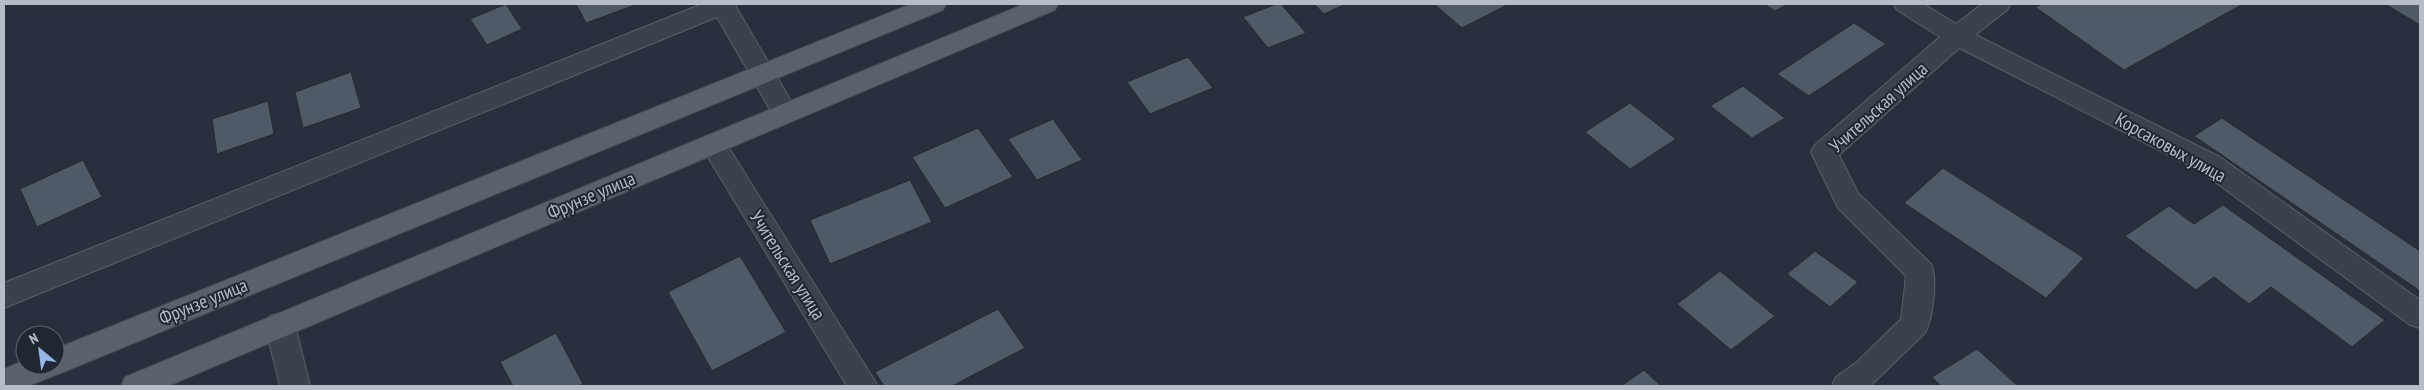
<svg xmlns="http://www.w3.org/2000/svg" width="2424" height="390" font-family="'PT Sans Narrow',sans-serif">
  <rect width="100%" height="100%" fill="#27303c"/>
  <g fill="#505966" stroke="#222933">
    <path d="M506 4 522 29 487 45 470 19Z"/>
    <path d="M576 4H638L586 23Z"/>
    <path d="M1276 4H1281L1306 33 1268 48 1243 17Z"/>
    <path d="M1314 4H1346L1324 14Z"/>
    <path d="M1434 4H1506L1507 5 1462 28Z"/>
    <path d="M1764 4H1788L1775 11Z"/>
    <path d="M2042 4H2243L2124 70 2035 7Z"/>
    <path d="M2385 4H2420V25Z"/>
    <path d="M1854 23 1886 44 1809 96 1777 74Z"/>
    <path d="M1188 57 1213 88 1150 114 1127 82Z"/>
    <path d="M351 72 361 108 303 128 295 92Z"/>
    <path d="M1743 86 1785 118 1752 138 1710 106Z"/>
    <path d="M268 101 274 134 217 154 212 119Z"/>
    <path d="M1630 103 1676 139 1630 169 1585 132Z"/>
    <path d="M2222 118 2420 251V291L2194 136Z"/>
    <path d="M1053 119 1082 160 1037 180 1008 139Z"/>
    <path d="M978 128 1013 177 945 208 912 157Z"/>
    <path d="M83 160 102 197 37 227 20 189Z"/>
    <path d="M1943 168 2084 258 2046 298 1904 203Z"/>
    <path d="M910 180 932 222 830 264 810 220Z"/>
    <path d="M2223 205 2385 320 2352 347 2271 287 2249 304 2214 277 2196 290 2125 236 2169 206 2194 224Z"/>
    <path d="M1815 251 1858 282 1830 307 1787 274Z"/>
    <path d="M740 256 786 332 712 371 668 292Z"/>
    <path d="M1720 271 1775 316 1731 350 1677 304Z"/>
    <path d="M998 309 1025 348 952 386H884L875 372Z"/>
    <path d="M556 333 583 384 579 386H513L500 362Z"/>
    <path d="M1977 349 2018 386H1941L1932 377Z"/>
    <path d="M1644 370 1661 386H1621Z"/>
  </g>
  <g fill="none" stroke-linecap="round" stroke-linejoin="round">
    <g stroke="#59606a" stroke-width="2">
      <g id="minor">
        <path d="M702 4H737L736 7 798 113 794 120 785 123 776 120 717 17 4 308V283Z"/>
        <path d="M1982 4H2010L2007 10 1966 42 1839 155 1858 193 1931 264C1938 278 1933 318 1925 333L1870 386H1832L1836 377 1857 362 1901 319 1906 276 1838 208 1811 152 1815 145 1948 30Z"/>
        <path d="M713 134 722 137 878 386H847L700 144 704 137Z"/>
        <path d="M280 313 290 316 295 325 310 386H280L265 325 270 316Z"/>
      </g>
    </g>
    <g stroke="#59606a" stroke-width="2">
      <path id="tertiary" d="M1894 4H1924L1966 30 2220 157 2420 300V328L2410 325 2200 171 1948 42 1897 10Z"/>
    </g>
    <g stroke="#444b55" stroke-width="2">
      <g id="primary">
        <path d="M911 4H946L943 10 66 371 28 386H4V369L25 360V365H55V349Z"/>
        <path d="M1024 4H1058L1055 10 168 386H121L125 377Z"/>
      </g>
    </g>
    <use href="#minor" fill="#3b424c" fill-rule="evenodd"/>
    <use href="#tertiary" fill="#3b424c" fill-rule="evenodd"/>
    <use href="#primary" fill="#59616c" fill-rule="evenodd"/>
  </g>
  <g text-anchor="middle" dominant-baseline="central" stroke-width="4" stroke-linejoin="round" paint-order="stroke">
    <g font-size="19" fill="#b7bdc7" stroke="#202731">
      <text transform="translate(1878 107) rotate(-42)">Учительская улица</text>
      <text transform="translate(2171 147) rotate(29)">Корсаковых улица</text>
      <text transform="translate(591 195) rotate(-23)">Фрунзе улица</text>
      <text transform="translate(788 265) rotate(58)">Учительская улица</text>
      <text transform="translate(203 301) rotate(-22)">Фрунзе улица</text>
    </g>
  </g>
  <rect width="2424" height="390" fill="none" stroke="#b7bdc7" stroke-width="10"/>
  <g transform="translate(40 350) rotate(331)"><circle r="24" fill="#202731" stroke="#5c636d"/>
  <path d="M0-4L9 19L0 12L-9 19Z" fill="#96b6ec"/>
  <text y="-8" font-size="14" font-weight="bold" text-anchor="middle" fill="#b7bdc7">N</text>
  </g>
</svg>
